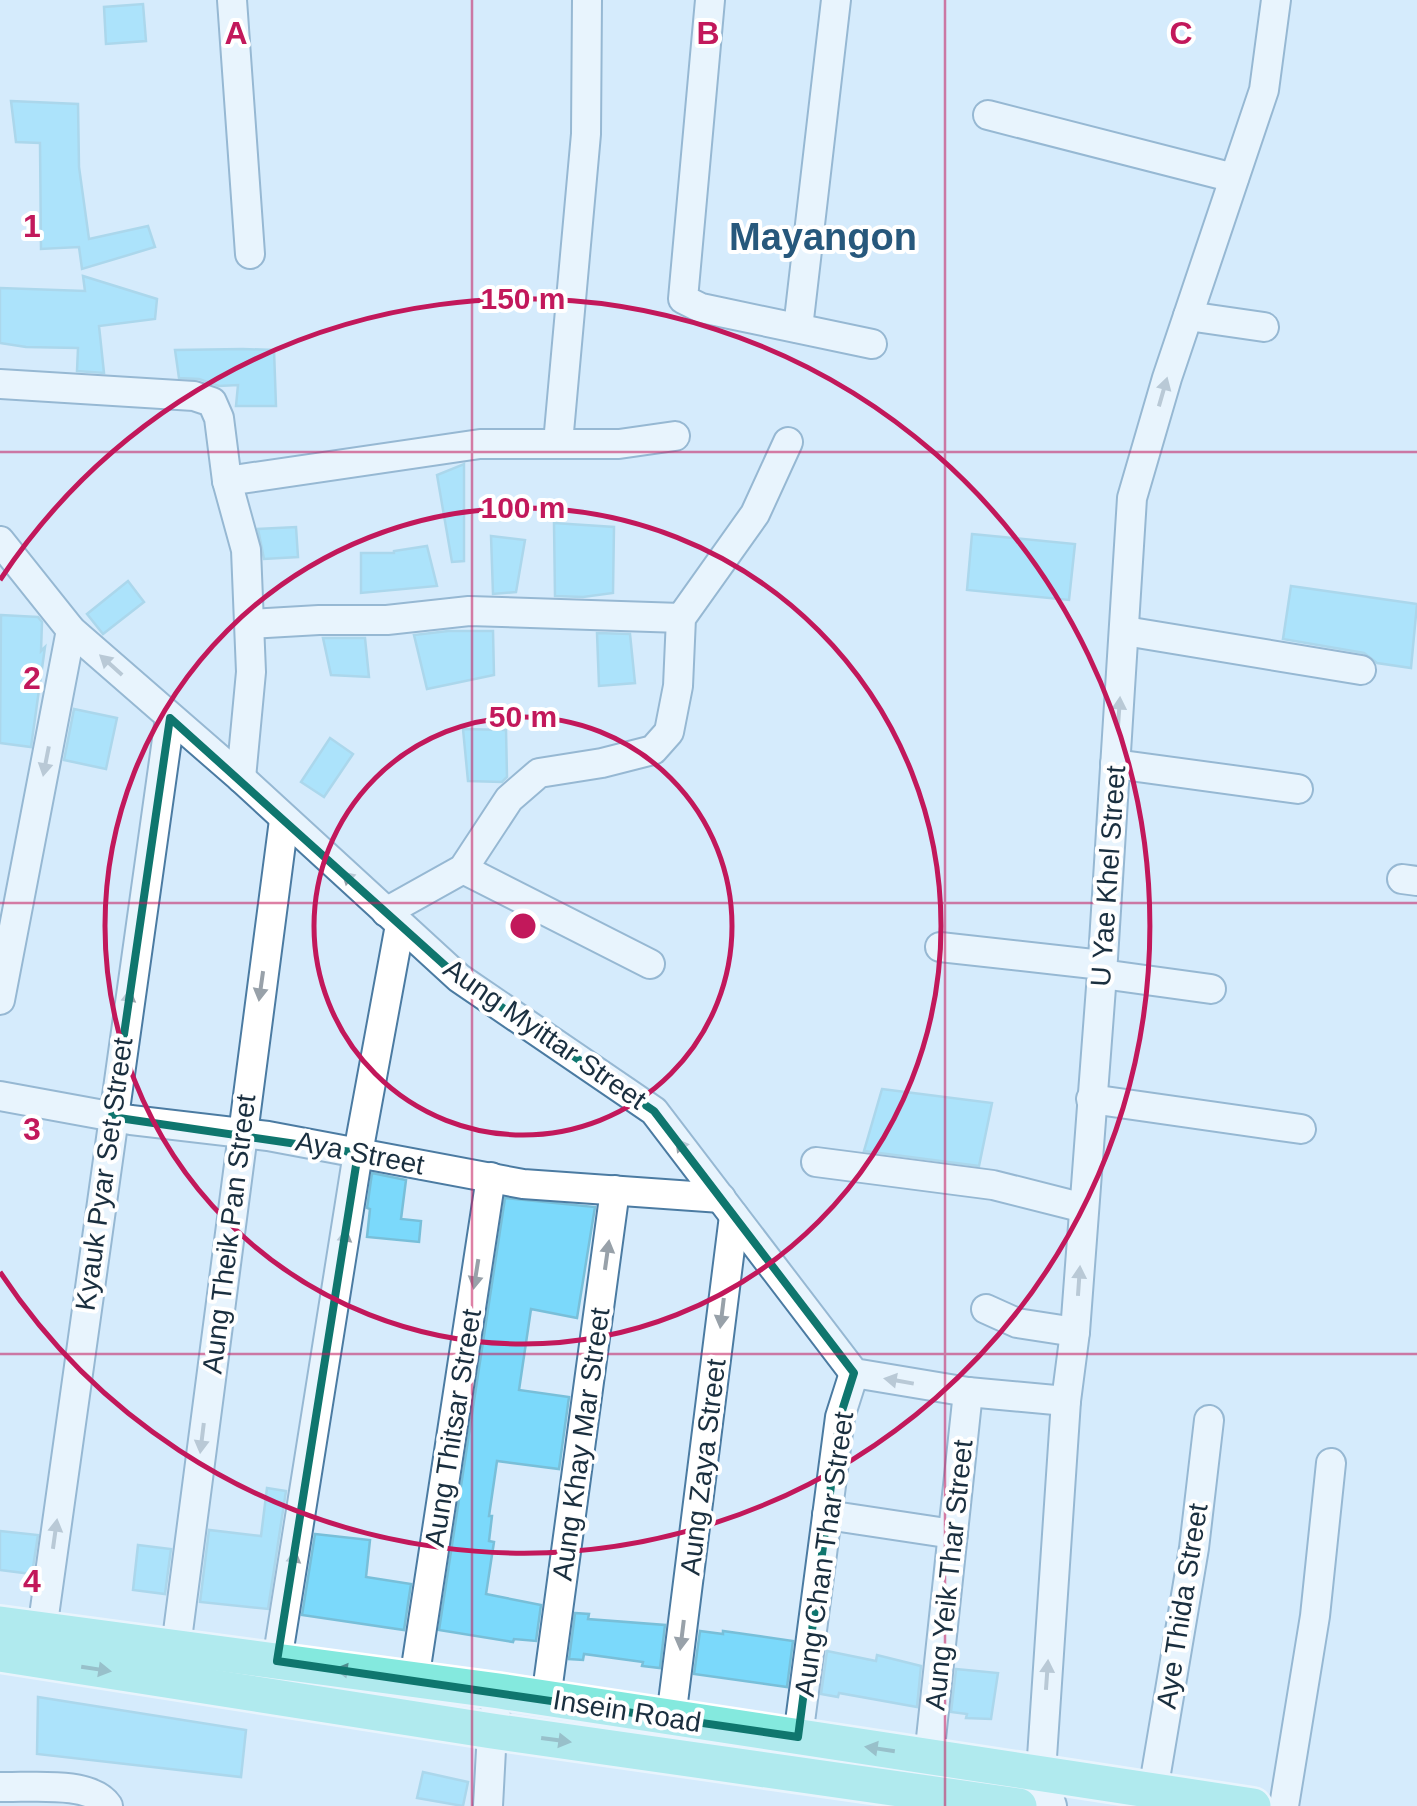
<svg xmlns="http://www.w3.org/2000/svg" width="1417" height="1806" font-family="Arial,sans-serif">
  <rect width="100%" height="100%" fill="#d6ebfc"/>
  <g fill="#7bd9fb" stroke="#78bfd9" stroke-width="2.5">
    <path d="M143 4 146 41 106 44 104 7Z"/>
    <path d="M11 101 78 104 79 167 89 239 148 226 155 247 82 269 79 247 41 249 40 143 16 142Z"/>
    <path d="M83 276 157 299 155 319 99 326 104 373 77 371 78 348 26 347 0 343V288L85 291Z"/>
    <path d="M243 349 274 350 276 406H236L238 385 219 386 199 379 179 378 175 350Z"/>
    <path d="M464 464V561L452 562 437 475Z"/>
    <path d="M554 523 614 527 613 593 583 597 555 596Z"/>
    <path d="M296 527 298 557 264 559 258 529Z"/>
    <path d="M972 534 1075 544 1069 600 967 590Z"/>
    <path d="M491 536 525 540 516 592 493 594Z"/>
    <path d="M427 546 437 586 361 593V553H394V551Z"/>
    <path d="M128 581 144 602 103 634 87 614Z"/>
    <path d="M1291 586 1417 604 1411 668 1377 663 1364 653 1283 639Z"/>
    <path d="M1 615 38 617 42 622 41 651 45 647 31 747 0 743Z"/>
    <path d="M448 631H493L494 675 427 689 414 635Z"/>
    <path d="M597 633 630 634 635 683 599 686Z"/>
    <path d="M323 638H365L369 677 331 675Z"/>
    <path d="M74 709 117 718 106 769 64 760Z"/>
    <path d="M463 729 506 730 507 777 502 782 468 781Z"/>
    <path d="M330 738 353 754 324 797 301 782Z"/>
    <path d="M882 1089 992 1103 979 1166 864 1151Z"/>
    <path d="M372 1173 406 1180 401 1219 421 1221 419 1242 367 1237 370 1209 367 1208Z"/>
    <path d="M505 1198 595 1207 577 1318 531 1309 519 1390 569 1397 559 1469 497 1461 489 1516H492L489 1541 494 1542 486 1594 541 1605 536 1641 514 1639 513 1642 439 1630Z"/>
    <path d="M267 1488 286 1491 268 1609 200 1602 209 1530 261 1536Z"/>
    <path d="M0 1531 38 1535 32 1574 0 1570Z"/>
    <path d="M315 1534 370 1540 366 1577 411 1584 404 1630 302 1615Z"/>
    <path d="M138 1545 171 1549 165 1594 133 1590Z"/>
    <path d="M575 1613 589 1614 588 1619 665 1625 660 1668 642 1666 643 1662 584 1654 583 1660 569 1659Z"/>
    <path d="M700 1631 723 1634V1631L793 1641 787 1687 694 1674Z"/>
    <path d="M827 1651 876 1661 877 1655 921 1666 917 1707 839 1693 838 1697 821 1694Z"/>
    <path d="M956 1669 998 1673 991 1719 966 1718 967 1714 951 1712Z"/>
    <path d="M38 1697 246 1730 241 1777 37 1754Z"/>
    <path d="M423 1772 468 1782 463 1806 417 1798Z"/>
  </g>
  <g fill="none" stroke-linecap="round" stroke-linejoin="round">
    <g stroke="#4b7ba2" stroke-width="32">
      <g id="minor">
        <path d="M232 0 250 254"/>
        <path d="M710 0 683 299 701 308 872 344"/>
        <path d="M988 115 1234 178"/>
        <path d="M1188 316 1264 327"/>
        <path d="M798 328 836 0"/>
        <path d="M0 384 194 396 212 402 219 418 227 481 246 550 251 672 241 778"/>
        <path d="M558 443 586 134 587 0"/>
        <path d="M227 481 480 444H619L675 436"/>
        <path d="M0 541 71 630 241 778 459 978 654 1111 854 1373 968 1392 1066 1401"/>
        <path d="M251 624 319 620H387L469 611 681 618"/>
        <path d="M1125 631 1361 670"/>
        <path d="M1115 764 1298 789"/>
        <path d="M463 869 650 964"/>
        <path d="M1402 879 1417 881"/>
        <path d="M386 912 463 869 509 799 539 773 602 763 653 750 669 732 678 686 681 618 755 514 788 442"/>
        <path d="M940 947 1102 965"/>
        <path d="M1102 974 1211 989"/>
        <path d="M0 1000 71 630"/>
        <path d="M0 1096 131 1120 268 1136 523 1184 721 1198"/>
        <path d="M1091 1099 1301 1129"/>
        <path d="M816 1162 993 1185 1084 1208"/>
        <path d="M986 1309 1017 1323 1075 1332"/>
        <path d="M827 1515 953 1534"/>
        <path d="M42 1630 170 718"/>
        <path d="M176 1647 284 820"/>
        <path d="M277 1661 358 1153 400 925"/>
        <path d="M546 1699 615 1190"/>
        <path d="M411 1700 491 1177"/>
        <path d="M671 1718 734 1216"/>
        <path d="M798 1737 840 1417 854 1373"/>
        <path d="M929 1757 968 1392"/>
        <path d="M0 1787C29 1788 91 1780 108 1806"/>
        <path d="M1153 1791 1194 1548 1209 1420"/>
        <path d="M488 1806 492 1731 499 1691"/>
        <path d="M1052 1806 1041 1772 1066 1401 1075 1332 1102 974 1132 498 1167 378 1264 90 1276 0"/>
        <path d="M1284 1806 1315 1616 1331 1463"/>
      </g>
    </g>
    <g stroke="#fff" stroke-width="40">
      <g id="major">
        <path d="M0 1624 499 1691 1253 1806"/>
        <path d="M0 1654 492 1731 1019 1806"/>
      </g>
    </g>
    <use href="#minor" stroke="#fff" stroke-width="28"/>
    <use href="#major" stroke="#84e9de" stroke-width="35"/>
  </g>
  <defs><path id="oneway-solid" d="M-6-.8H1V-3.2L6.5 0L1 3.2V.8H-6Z" transform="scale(2.5)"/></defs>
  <g fill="#98a1a9">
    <use href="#oneway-solid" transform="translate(1163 392) rotate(-74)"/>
    <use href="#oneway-solid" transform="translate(111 665) rotate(-138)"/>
    <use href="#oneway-solid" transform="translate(1119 712) rotate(-86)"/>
    <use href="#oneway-solid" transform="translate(46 761) rotate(101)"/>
    <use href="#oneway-solid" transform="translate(353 882) rotate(-138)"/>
    <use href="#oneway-solid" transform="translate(261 986) rotate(98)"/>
    <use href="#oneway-solid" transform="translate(128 1004) rotate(-82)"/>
    <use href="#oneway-solid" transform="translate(685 1151) rotate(-127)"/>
    <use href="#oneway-solid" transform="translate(344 1244) rotate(-81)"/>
    <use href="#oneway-solid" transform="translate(607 1255) rotate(-82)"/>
    <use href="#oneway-solid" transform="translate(476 1274) rotate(99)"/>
    <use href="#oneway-solid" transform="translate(1079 1281) rotate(-86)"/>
    <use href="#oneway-solid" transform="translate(722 1313) rotate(97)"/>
    <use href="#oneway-solid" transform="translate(899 1381) rotate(-170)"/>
    <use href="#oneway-solid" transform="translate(202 1438) rotate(97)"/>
    <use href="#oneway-solid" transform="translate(55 1534) rotate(-82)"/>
    <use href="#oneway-solid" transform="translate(293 1565) rotate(-81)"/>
    <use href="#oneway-solid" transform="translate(682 1635) rotate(97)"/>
    <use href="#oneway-solid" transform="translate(1047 1675) rotate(-86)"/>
  </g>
  <g fill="#4f8c8e">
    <use href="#oneway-solid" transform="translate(96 1669) rotate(9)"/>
    <use href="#oneway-solid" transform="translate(350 1671) rotate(-172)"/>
    <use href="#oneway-solid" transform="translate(556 1740) rotate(8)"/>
    <use href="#oneway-solid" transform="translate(880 1749) rotate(-171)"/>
  </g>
  <path d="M0 0H1417V1806H0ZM170 718 459 978 654 1111 854 1373 840 1417 798 1737 277 1661 358 1153 112 1117Z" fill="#d6ebfc" fill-opacity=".55" fill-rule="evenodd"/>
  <path fill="none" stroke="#0f766e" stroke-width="8" stroke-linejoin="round" d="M170 718 459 978 654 1111 854 1373 840 1417 798 1737 277 1661 358 1153 112 1117Z"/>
  <path fill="none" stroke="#c2185b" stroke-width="2.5" stroke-opacity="0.55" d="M472 0V1806M945 0V1806M0 452H1417M0 903H1417M0 1354H1417"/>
  <g fill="none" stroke="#c2185b" stroke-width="5">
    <circle cx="523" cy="926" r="209"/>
    <circle cx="523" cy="926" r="418"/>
    <path d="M0 580A627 627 0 1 1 0 1272"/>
  </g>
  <g text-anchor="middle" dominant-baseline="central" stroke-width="8" stroke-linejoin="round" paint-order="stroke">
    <g font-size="28" fill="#1a2f3f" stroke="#fff">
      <text transform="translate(1108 876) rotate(-86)">U Yae Khel Street</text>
      <text transform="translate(545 1034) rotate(35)">Aung Myittar Street</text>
      <text transform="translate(360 1153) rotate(11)">Aya Street</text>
      <text transform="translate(104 1174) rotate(-82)">Kyauk Pyar Set Street</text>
      <text transform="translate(229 1234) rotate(-83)">Aung Theik Pan Street</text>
      <text transform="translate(453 1428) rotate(-81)">Aung Thitsar Street</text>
      <text transform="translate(581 1444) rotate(-82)">Aung Khay Mar Street</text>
      <text transform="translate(703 1467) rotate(-83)">Aung Zaya Street</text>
      <text transform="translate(824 1554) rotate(-82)">Aung Chan Thar Street</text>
      <text transform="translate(949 1575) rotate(-84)">Aung Yeik Thar Street</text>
      <text transform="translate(1182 1606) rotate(-81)">Aye Thida Street</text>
      <text transform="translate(627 1711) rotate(9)">Insein Road</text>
    </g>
    <g font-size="38" font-weight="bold" fill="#27587c" stroke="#fff">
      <text x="823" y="237">Mayangon</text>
    </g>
  </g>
  <g font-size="32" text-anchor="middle" font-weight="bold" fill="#c2185b" stroke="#fff" stroke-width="8" stroke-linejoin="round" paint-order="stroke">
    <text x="236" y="44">A</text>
    <text x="708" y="44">B</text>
    <text x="1181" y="44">C</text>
    <text x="32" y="237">1</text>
    <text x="32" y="689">2</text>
    <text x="32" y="1140">3</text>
    <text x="32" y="1592">4</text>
  </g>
  <circle cx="523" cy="926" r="15" fill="#c2185b" stroke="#fff" stroke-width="5"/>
  <g font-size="30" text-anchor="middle" font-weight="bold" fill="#c2185b" stroke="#fff" stroke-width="8" stroke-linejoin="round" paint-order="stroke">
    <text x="523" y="309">150 m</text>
    <text x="523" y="518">100 m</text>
    <text x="523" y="727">50 m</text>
  </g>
</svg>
